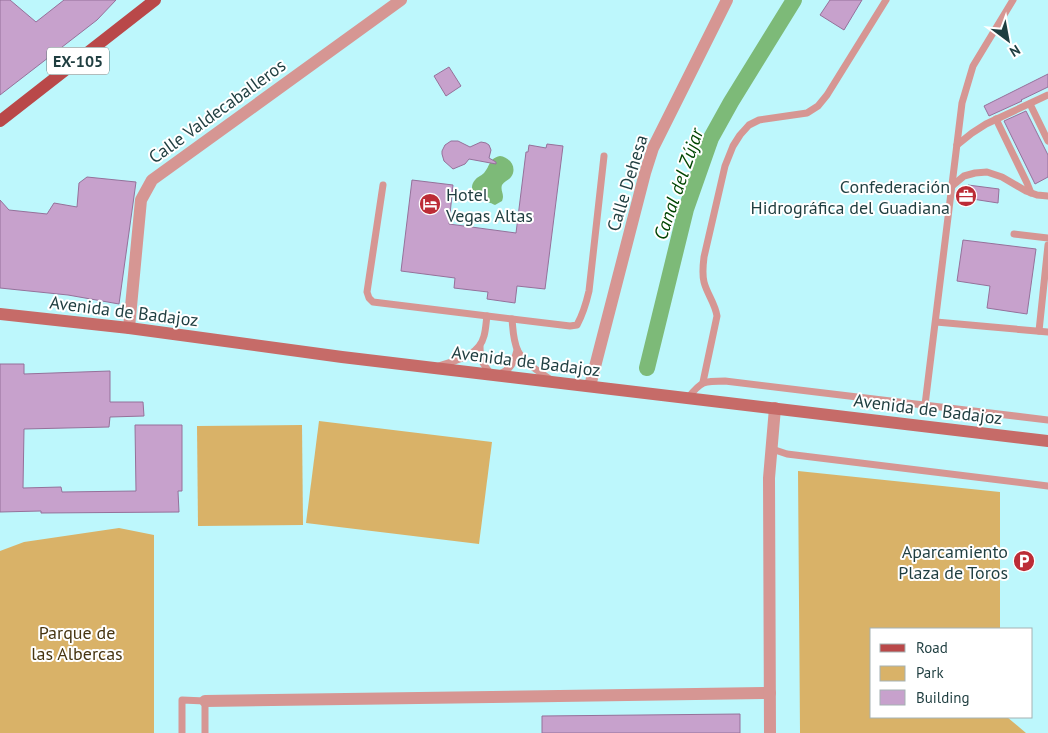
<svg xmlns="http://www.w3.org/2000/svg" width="1048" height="733" font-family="'PT Sans',sans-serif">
  <rect width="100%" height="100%" fill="#bdf7fc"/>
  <g fill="#d9b268">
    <path d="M319 421 492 442 479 544 306 523Z"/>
    <path d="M302 425 303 525 198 526 197 426Z"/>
    <path d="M798 471 1000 492V629H872V717H1007L1026 733H800Z"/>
    <path d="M119 528 154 535V733H0V551L24 542Z"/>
  </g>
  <path fill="#7dba78" d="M500 156C509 157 518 167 511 177 509 180 504 181 502 185 500 191 505 194 502 201L495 205C486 200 472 201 472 187 472 185 473 182 475 180 477 177 481 176 484 173 491 165 488 159 500 156Z"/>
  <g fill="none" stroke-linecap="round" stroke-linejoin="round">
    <path stroke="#7dba78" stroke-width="16" d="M647 368 686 209 711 138 731 102 794 0"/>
  </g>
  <g fill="#c7a1cc" stroke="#95719a">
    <path d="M0 0H10L36 22 64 0H116L97 20 0 95Z"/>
    <path d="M830 0H862L844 30 820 15Z"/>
    <path d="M449 67 461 86 446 96 434 76Z"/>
    <path d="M1048 74V87L1021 100 1022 101 989 116 984 106Z"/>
    <path d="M1026 111 1048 155V177L1035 184 1004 121Z"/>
    <path d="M451 141H458L470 147 481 142 486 143 489 145 491 150 489 158 496 162V164L469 159 465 164 453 169 444 161 442 154V151L445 145Z"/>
    <path d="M547 144 563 146 545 289 517 286 515 303 487 299 488 292 454 288 455 278 401 271 412 180 453 185 449 224 516 233 526 152H528L529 145 546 148Z"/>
    <path d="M87 177 136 182 119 304 68 295 0 288V200L9 210 47 214 54 203 77 207 79 183Z"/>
    <path d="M968 185 999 189 998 203 966 198Z"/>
    <path d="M963 240 1036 249 1027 314 987 308 990 286 957 281Z"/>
    <path d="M0 364H24V374L110 371V402H143L144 416 110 417 109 427 24 429 23 488 61 487 62 492 136 491 135 425H182V491H178L179 512 41 513V511L0 512Z"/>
    <path d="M740 714V733H542V716Z"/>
  </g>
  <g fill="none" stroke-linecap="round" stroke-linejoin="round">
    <g stroke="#d69693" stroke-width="7">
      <path d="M1030 104 1048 141"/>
      <path d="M996 119 1027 183 1031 193"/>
      <path d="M957 145 972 133 986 124 1048 95"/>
      <path d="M383 185 367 292 369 298 373 302 570 326 577 325C583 314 586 304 589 291L604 156"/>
      <path d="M952 186 964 176 975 173 987 172 1002 177 1026 191 1037 195 1048 196"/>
      <path d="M1014 234 1048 238"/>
      <path d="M512 319C513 329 513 341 518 351 524 363 540 372 551 380"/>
      <path d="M936 322 1048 332"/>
      <path d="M1039 331 1048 245"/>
      <path d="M480 346C480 360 482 363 491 374"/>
      <path d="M439 366C456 360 479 356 484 336 486 329 486 322 487 316"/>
      <path d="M499 374C511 370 514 362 517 350"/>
      <path d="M703 382 717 316C715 303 707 294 704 282 702 274 703 265 704 257L725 166 733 146 740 135 749 125 759 120 807 113 818 106 827 95 886 0"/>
      <path d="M688 398C701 381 704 381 725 381L1048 420"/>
      <path d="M925 405 962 103 973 66 1013 0"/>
      <path d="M772 449 787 454 1048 486"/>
      <path d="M182 733V700L205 701V733"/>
    </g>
    <g stroke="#d69693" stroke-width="12">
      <path d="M129 328 141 200 152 180 401 0"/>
      <path d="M590 386 645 173 653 148 727 0"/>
      <path d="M205 701 770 693"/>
      <path d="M770 733 769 478 775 408"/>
    </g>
    <path stroke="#c66b68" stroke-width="12" d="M0 314 129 328 342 357 1048 441"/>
    <path stroke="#b94849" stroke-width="12" d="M0 121 155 0"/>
  </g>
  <defs>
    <g id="office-disc" transform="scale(1.125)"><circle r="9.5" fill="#bc2c36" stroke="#fff"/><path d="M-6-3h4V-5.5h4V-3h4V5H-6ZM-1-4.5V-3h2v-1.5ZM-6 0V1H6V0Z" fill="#fff"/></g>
    <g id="hotel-disc" transform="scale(1.125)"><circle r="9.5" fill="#bc2c36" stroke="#fff"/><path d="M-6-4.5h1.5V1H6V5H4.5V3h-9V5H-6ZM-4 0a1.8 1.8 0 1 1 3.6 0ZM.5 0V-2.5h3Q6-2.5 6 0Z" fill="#fff"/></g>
    <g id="parking-disc" transform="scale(1.125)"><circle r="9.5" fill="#bc2c36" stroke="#fff"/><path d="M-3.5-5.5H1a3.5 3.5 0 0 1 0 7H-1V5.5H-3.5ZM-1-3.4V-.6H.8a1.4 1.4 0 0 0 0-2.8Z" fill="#fff"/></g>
  </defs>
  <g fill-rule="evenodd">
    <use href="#office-disc" x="966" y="196"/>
    <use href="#hotel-disc" x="430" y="204"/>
    <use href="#parking-disc" x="1024" y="561"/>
  </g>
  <g text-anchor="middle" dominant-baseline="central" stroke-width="4" stroke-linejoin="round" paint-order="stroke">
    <rect fill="#fff" stroke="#627879" stroke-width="1" x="47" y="47.5" width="62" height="27" rx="4"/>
    <g font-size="16" font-weight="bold" fill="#1f3e40">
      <text x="78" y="61">EX-105</text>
    </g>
    <g font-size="18" fill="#1f3e40" stroke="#fff">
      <text transform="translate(217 111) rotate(-36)">Calle Valdecaballeros</text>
      <text transform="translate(627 183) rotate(-73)">Calle Dehesa</text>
      <text transform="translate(124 311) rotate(7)">Avenida de Badajoz</text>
      <text transform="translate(526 361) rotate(7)">Avenida de Badajoz</text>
      <text transform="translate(928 409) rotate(7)">Avenida de Badajoz</text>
    </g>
    <g font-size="18" fill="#1f3e40" stroke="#fff" text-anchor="end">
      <text x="950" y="186">Confederación<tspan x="950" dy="21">Hidrográfica del Guadiana</tspan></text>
      <text x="446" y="194" text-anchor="start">Hotel<tspan x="446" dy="21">Vegas Altas</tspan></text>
      <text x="1008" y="551">Aparcamiento<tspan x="1008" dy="21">Plaza de Toros</tspan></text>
    </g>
    <g font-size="18" fill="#473511" stroke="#fff">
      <text x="77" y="632">Parque de<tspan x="77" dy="21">las Albercas</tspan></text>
    </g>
    <g font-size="19" font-style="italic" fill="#014502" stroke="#fff">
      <text transform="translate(678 184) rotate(-71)">Canal del Zújar</text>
    </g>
  </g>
  <rect x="870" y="628" width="162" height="90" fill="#ffffff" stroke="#a5b2b3"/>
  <rect x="880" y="644" width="25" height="8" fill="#b94849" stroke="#a5b2b3"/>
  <text x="916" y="653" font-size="15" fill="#1f3e40">Road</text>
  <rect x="880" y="666" width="25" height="15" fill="#d9b268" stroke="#a5b2b3"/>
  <text x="916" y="678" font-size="15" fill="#1f3e40">Park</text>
  <rect x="880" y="690" width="25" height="15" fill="#c7a1cc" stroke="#a5b2b3"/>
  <text x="916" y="703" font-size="15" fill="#1f3e40">Building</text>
  <g transform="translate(1008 40) rotate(148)" stroke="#ffffff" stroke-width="4" paint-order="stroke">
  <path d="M0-4L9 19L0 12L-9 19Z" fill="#1f3e40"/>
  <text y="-8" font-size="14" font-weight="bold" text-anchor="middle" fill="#1f3e40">N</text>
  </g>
</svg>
